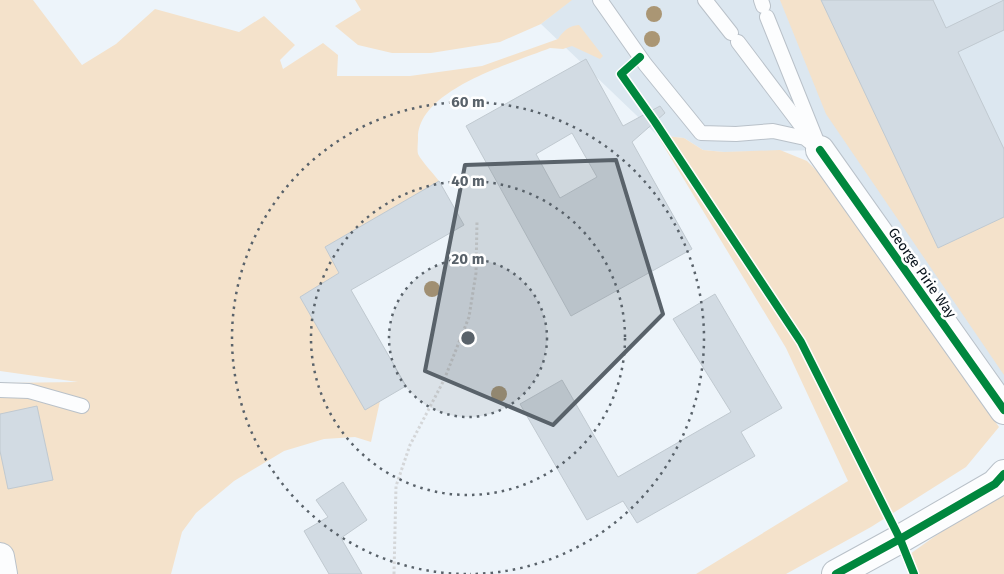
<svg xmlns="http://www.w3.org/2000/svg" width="1004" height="574" font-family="'Fira Sans',sans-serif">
  <rect width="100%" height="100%" fill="#edf4fa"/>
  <path fill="#dce7f0" d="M571 0H1004V410L820 150 724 152 703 150 684 138 657 135 541 24Z"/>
  <g fill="#f4e2cb">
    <path d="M0 0H33L82 65 116 44 155 9 239 32 264 16 295 45 280 60 283 69 323 43 338 55 337 76H410L482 66 558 39C564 30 569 26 579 25L603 56 600 59 572 46 563 49 550 48C513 63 418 89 418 138 418 143 417 150 418 154 422 162 434 174 439 181L325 247 339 273 300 297 365 410 380 401 371 442 355 437 324 439 284 451 234 481 196 513 182 532 171 574H0V383L78 382 0 371Z"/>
    <path d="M355 0H572L541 24 500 42 431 53H392L358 45 335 26 361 10Z"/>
    <path d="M780 0H821L938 248 1004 217V375L826 114Z"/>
    <path d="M657 135 684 138 703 150 724 152 780 150 807 161 832 186 999 427 966 467 871 527 786 574H696L848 481 786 348Z"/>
    <path d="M1004 487V574H918L910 554Z"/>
  </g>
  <g fill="#d2dbe3" stroke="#c0c9d0" fill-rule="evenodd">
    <path d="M821 0H933L946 28 1004 0V30L958 52 1004 149V217L938 248Z"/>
    <path d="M586 59 623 126 660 106 665 113 632 142 692 249 571 316 466 126ZM572 133 597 177 560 198 536 154Z"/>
    <path d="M439 181 464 225 351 290 406 386 365 410 300 297 339 273 325 247Z"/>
    <path d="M715 294 782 408 741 432 755 456 637 523 623 501 587 520 520 404 562 380 618 477 731 412 673 319Z"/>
    <path d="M37 406 53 480 8 489 0 451V414Z"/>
    <path d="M343 482 367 520 341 538 362 574H329L304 531 328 517 316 500Z"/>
  </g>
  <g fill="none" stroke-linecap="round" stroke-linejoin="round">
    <g stroke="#b9c1c9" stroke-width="16">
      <g id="lane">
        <path d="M600 0 645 64 701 133 736 134 773 131 805 138 820 150"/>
        <path d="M705 0 731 33"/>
        <path d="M761 0 763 6"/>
        <path d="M767 17 820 149"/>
        <path d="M738 42 812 140"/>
        <path d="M0 390 29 391 82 406"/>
      </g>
    </g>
    <g stroke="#b9c1c9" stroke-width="30">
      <g id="street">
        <path d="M820 150 1004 410"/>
        <path d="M0 557 3 574"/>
        <path d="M836 574 900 539 995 484 1004 474"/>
      </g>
    </g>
    <path stroke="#d4d6d8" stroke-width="3" stroke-dasharray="2.5 2.5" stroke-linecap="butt" d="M394 574 396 486 410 445 444 380 469 317 476 273 477 221"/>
    <use href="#lane" stroke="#fcfdfe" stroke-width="14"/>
    <use href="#street" stroke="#fcfdfe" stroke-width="28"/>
    <g stroke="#fff" stroke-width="11">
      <g id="cycleway">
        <path d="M640 57 621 74 655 122 801 342 900 539 914 574"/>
        <path d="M820 150 1004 410"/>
        <path d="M836 574 900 539 995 484 1004 474"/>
      </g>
    </g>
    <use href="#cycleway" stroke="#00873e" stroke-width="8"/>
  </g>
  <g fill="#aa9674">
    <circle cx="654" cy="14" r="8"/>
    <circle cx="652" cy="39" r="8"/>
    <circle cx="432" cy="289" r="8"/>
    <circle cx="499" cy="394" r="8"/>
  </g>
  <path fill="#59626a" fill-opacity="0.2" stroke="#59626a" stroke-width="4" stroke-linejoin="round" d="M616 160 663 314 553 425 425 371 465 165Z"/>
  <circle cx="468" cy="338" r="79" fill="#59626a" fill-opacity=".12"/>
  <g fill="none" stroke="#59626a" stroke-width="2.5" stroke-dasharray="2.5 5">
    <circle cx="468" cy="338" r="79"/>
    <circle cx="468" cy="338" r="157"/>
    <path d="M466 574A236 236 0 1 1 470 574"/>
  </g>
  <g text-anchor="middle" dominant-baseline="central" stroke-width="5" stroke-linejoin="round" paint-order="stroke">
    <g font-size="14" fill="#09131c" stroke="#fff">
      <text transform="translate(922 273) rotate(55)">George Pirie Way</text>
    </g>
  </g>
  <circle cx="468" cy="338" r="8" fill="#59626a" stroke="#fff" stroke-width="2.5"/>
  <g font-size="15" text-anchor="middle" font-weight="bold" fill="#59626a" stroke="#fff" stroke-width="5" stroke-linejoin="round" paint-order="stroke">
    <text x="468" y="107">60 m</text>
    <text x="468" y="186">40 m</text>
    <text x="468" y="264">20 m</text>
  </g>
</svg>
